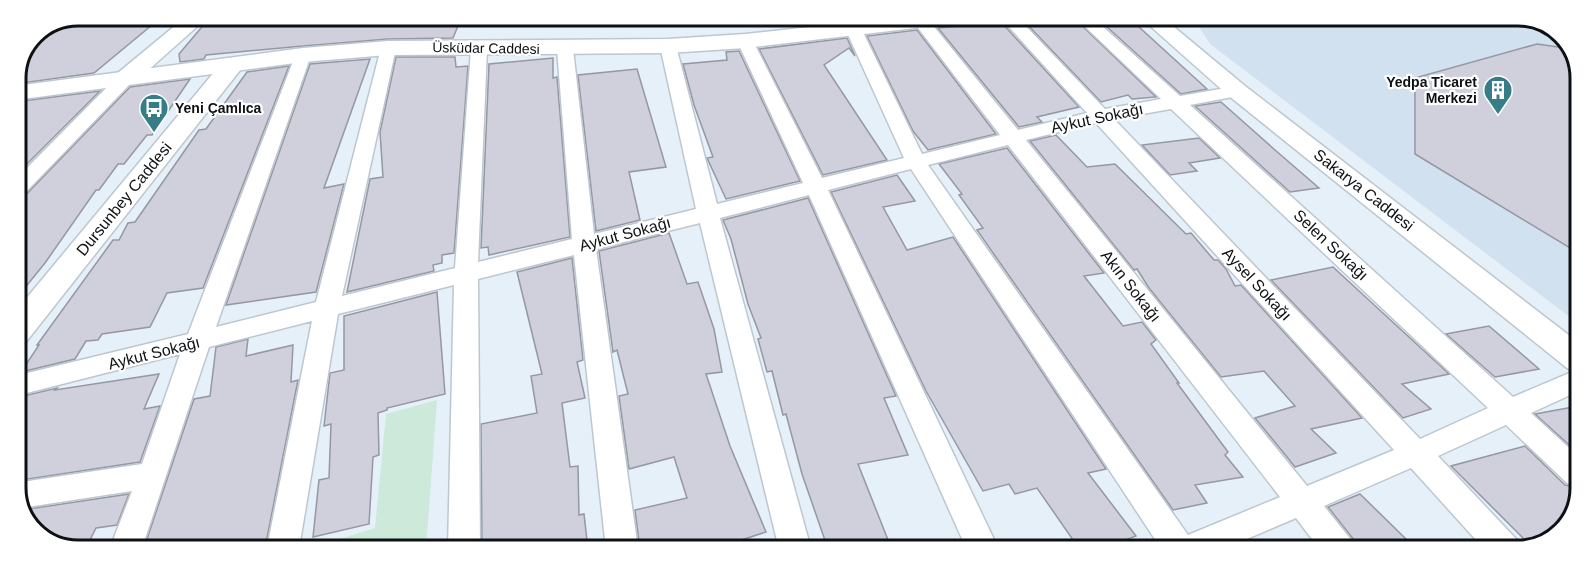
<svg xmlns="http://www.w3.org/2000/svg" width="1596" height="566" font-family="Helvetica,sans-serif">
  <rect width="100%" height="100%" fill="#e6f0f9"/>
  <path fill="#d2e1ef" d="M1193 17 1539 18 1568 39 1581 73 1579 324 1210 44Z"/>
  <path fill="#cce9da" d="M437 400 426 549 311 548 375 528 386 414Z"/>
  <g fill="#cfd0dc" stroke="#9597a2" stroke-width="1.5">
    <path d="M77 15H164L94 73 15 84V73L33 33Z"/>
    <path d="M212 15H217L462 16 453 38 388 39 303 46 206 55 204 59 180 62 179 54Z"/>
    <path d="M1054 17H1073L1156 97 1132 99 1128 95 1101 102 1023 20Z"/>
    <path d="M1096 17H1128L1207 89 1181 94Z"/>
    <path d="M1001 22 1079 107 1037 117 1042 122 1019 127 938 28Z"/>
    <path d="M917 30 996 134 928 150 913 131 867 36Z"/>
    <path d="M847 38 855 56 849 48 824 65 887 160 823 175 759 49Z"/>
    <path d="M1537 44 1572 49 1581 73 1580 254 1415 154V78Z"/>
    <path d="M739 51 800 181 726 199 707 158 713 157 694 105 683 64 727 60 726 52Z"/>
    <path d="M396 57H455L456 67 468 66 454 253 442 255V263L433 265 434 271 347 292 370 179 383 177 380 132Z"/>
    <path d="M553 58V78L557 77 570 237 489 255 488 247 481 248 489 64Z"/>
    <path d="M370 59 324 188 344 184 316 292 226 305 310 64Z"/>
    <path d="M289 66 203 288 167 293 150 327 102 334 98 340 86 341 75 359 21 372 39 345H37L113 240H119L128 223 135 222 199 130 206 129 247 72Z"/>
    <path d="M637 69 666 167 629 172 640 220 596 231 578 75Z"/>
    <path d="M190 79 152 135H147L124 164H118L99 190H96L45 263 15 300V206L130 87Z"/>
    <path d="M100 91 17 174 15 175V102Z"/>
    <path d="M1221 102 1275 150 1319 188 1290 192 1195 106Z"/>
    <path d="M1056 135 1087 167 1115 164 1186 234 1191 233 1214 260H1218L1226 269 1235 286 1241 285 1362 418 1311 429 1336 453 1295 467 1287 457 1255 418 1295 406 1264 371 1221 377 1149 288 1137 269 1134 270 1030 141Z"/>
    <path d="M1199 138 1220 158 1189 163 1197 171 1170 175 1142 145Z"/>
    <path d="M1007 148 1104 273 1084 276 1123 326 1142 322 1156 340 1151 344 1179 383H1177L1228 452 1225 455 1243 477 1195 485 1207 503 1173 510 977 230 983 228 959 195 962 194 939 164Z"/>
    <path d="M897 175 915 201 883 207 907 250 953 237 1106 469 1088 473 1136 536 1099 550H1080L1037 488 1015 494 1009 484 983 491 926 391 831 192Z"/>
    <path d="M808 198 896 396 884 398 908 455 858 464 892 550 828 549 802 474 786 414 783 415 772 371 767 372 758 339 761 338 748 304 731 239 723 220Z"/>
    <path d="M669 233 687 284 698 282 714 329 722 372 706 374 730 446 766 532 714 549H640L635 510 687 498 674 457 629 469 619 396 628 394 617 350 613 352 599 251Z"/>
    <path d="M572 258 583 360 577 362 585 398 562 403 570 467 578 466 579 515 584 514 588 549H482L481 424 537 413 531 376 542 374 517 272Z"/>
    <path d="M1333 267 1449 374 1402 384 1431 409 1403 418 1271 280Z"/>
    <path d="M437 292 445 394 387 408V410L378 413 379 455 373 457 369 524 313 537 319 480 329 478 331 424 324 426 330 373 344 370V316Z"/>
    <path d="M1489 326 1539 369 1495 377 1446 334Z"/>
    <path d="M248 339 246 356 293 345 291 382 298 380 265 548H206L208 540 172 548H144L194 399 210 396 216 347Z"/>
    <path d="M159 374 144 409 160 406 140 462 15 481V398L57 388 55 390Z"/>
    <path d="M1579 406 1578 435V453L1535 414Z"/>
    <path d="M1525 446 1565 485 1578 488V509L1556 538 1532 547 1451 466Z"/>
    <path d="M129 494 117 525 96 528 86 548H57L28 526 22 510Z"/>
    <path d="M1360 494 1407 540 1381 551H1359L1354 540 1328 507Z"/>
  </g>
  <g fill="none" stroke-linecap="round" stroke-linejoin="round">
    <g stroke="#bdc7cf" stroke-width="3">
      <g id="minor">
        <path d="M1000 17H1017L1105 109 1161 99 1075 17H1092L1180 96 1237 86 1243 87 1246 91 1243 95 1190 105 1513 397 1579 369V391L1531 413 1578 456V486L1567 483 1506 425 1438 456 1518 541 1523 550 1486 551 1411 468 1324 506 1352 541 1357 551H1321L1296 518 1221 550H1162L911 169 828 190 999 550H967L809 195 720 218 811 549H779L700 223 596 249 638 549H606L574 255 478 279 480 549H448L454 285 338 314 299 548H267L312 321 209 347 142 548H110L132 491 21 508 15 493V483L142 464 180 354 15 396V376L188 334 297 51H309L311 55 216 327 316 302 382 44H394L396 48 342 296 455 268 471 49 473 45H485L487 49 478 262 572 239 557 49 559 45H571L573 49 594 234 696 209 660 46 662 42H674L676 46 717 204 803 183 737 41 745 36 753 41 822 178 904 158 845 28 853 23 861 28 922 154 1000 135 915 24 913 21 919 17 927 18 1018 130 1087 113ZM1171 109 1488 408 1420 439 1114 119ZM1096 123 1394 450 1307 486 1026 140ZM1008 145 1280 497 1188 535 928 165Z"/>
        <path d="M127 72 133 73 136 77 133 81 22 196 15 198V180L121 73Z"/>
      </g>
    </g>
    <g stroke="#bdc7cf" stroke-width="3">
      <g id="tertiary">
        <path d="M188 15H210L135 82 127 84 119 82 116 77 119 72Z"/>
        <path d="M1140 17H1162L1245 86 1579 343V372L1567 368 1229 96Z"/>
        <path d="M233 58 241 59 244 64 241 69 26 342 15 345V312L225 59Z"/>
      </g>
    </g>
    <g stroke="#bdc7cf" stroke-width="3">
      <path id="secondary" d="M901 17H969L966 22 958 23 745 48 668 53 388 55 303 62 15 100V86L303 48 388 41 668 39 745 34Z"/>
    </g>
    <use href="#minor" fill="#fff" fill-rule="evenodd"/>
    <use href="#tertiary" fill="#fff" fill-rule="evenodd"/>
    <use href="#secondary" fill="#fff" fill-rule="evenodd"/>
  </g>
  <defs>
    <g id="building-pin" transform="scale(1.5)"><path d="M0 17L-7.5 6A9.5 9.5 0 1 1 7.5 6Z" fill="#367d88" stroke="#fff"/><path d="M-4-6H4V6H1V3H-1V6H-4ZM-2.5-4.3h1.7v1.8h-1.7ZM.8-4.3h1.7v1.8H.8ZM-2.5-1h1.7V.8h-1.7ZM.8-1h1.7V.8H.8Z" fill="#fff"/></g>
    <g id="bus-pin" transform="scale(1.5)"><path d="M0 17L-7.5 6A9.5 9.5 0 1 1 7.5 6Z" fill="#367d88" stroke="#fff"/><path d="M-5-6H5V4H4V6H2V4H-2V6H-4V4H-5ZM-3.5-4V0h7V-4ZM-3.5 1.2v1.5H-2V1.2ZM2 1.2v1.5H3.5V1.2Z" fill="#fff"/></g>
  </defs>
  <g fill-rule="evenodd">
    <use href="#building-pin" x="1498" y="90"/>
    <use href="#bus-pin" x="154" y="108"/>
  </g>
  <g text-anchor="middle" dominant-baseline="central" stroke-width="4.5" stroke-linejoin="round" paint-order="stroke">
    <g font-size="14" fill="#0e1114" stroke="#fff">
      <text transform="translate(486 48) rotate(1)">Üsküdar Caddesi</text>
    </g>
    <g font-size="14" font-weight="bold" fill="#0e1114" stroke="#fff" text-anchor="end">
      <text x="1477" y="82">Yedpa Ticaret<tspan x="1477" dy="16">Merkezi</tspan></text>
      <text x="175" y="108" text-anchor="start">Yeni Çamlıca</text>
    </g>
    <g font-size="16" fill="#0e1114" stroke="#fff">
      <text transform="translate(1097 118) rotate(-12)">Aykut Sokağı</text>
      <text transform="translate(1364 190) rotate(38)">Sakarya Caddesi</text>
      <text transform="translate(124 199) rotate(-51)">Dursunbey Caddesi</text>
      <text transform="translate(625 234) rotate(-15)">Aykut Sokağı</text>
      <text transform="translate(1331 245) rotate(43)">Selen Sokağı</text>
      <text transform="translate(1257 284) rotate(47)">Aysel Sokağı</text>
      <text transform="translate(1131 286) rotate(52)">Akın Sokağı</text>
      <text transform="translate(154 353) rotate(-14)">Aykut Sokağı</text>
    </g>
  </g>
  <path d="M0 0H1596V566H0ZM78 26H1518A52 52 0 0 1 1570 78V488A52 52 0 0 1 1518 540H78A52 52 0 0 1 26 488V78A52 52 0 0 1 78 26Z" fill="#fff" fill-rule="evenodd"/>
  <path fill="none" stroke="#0e1114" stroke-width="3" d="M78 26H1518A52 52 0 0 1 1570 78V488A52 52 0 0 1 1518 540H78A52 52 0 0 1 26 488V78A52 52 0 0 1 78 26Z"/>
</svg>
